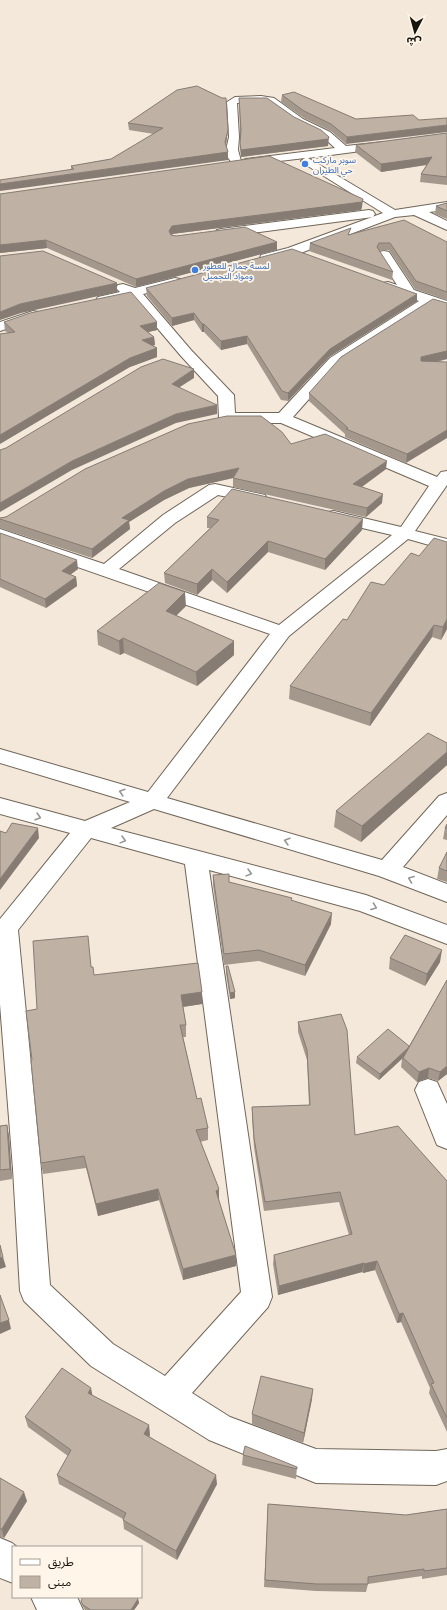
<svg xmlns="http://www.w3.org/2000/svg" width="447" height="1610" font-family="'Titillium Web','Noto Sans Arabic',sans-serif">
  <rect width="100%" height="100%" fill="#f3e8d9"/>
  <g fill="none" stroke-linecap="round" stroke-linejoin="round">
    <g stroke="#706659" stroke-width="2">
      <g id="minor">
        <path d="M261 96 274 98 303 119 330 132 346 146 384 142 388 143 390 145 388 147 384 148 308 158 395 210 447 202V210L429 212 447 221V230L414 215 395 217 298 254 266 262 261 261 260 258 261 255 288 248 383 213 303 163 301 161 305 158 246 165 242 164 237 166 233 165 227 156 226 150 229 137 227 102 235 97ZM261 102 267 103 295 123 322 136 335 148 246 159 241 161 238 150 239 137 237 103Z"/>
        <path d="M369 210 373 211 375 214 373 217 221 237 217 236 215 233 217 230 221 229Z"/>
        <path d="M384 251 389 252 414 290 447 301V310L432 305 340 364 293 417 437 477 441 472 447 471V485L415 531 447 539V550L408 539 289 636 167 798 382 860 439 796 447 793V815L403 867 447 884V902L379 876 154 809 111 828 366 895 447 925V944L360 911 209 870 272 1297 268 1307 192 1393 230 1417 316 1449 436 1451 447 1449V1481L436 1485 316 1483 209 1440 91 1366 24 1301 20 1291 13 1169 0 1004V919L70 833 0 814V798L85 821 130 802 0 763V749L148 792 270 634 0 540V529L104 564 163 515 209 485 215 484 265 495 267 499 265 503 259 504 218 495 175 523 119 569 279 625 392 535 328 520 325 516 328 512 334 511 401 527 429 486 281 423H227L221 421 219 418 218 396 181 356 131 297 103 304 98 303 96 300 98 297 120 292 116 288 118 285 123 284 135 288 175 278 180 279 182 282 180 285 143 294 191 350 231 392 234 395 235 413H279L330 358 419 301 383 289 381 286 383 283 388 282 397 285 378 255 379 252ZM91 838 185 864 241 1292 165 1376 113 1344 50 1285 41 1169 18 930Z"/>
        <path d="M33 311 38 312 40 315 38 318 0 331V322Z"/>
        <path d="M428 1079 437 1082 447 1104V1149L437 1145 415 1090 419 1082Z"/>
        <path d="M0 1538 12 1543 17 1547H13V1583L0 1578Z"/>
        <path d="M31 1597H77L83 1610H37Z"/>
      </g>
    </g>
    <use href="#minor" fill="#fff" fill-rule="evenodd"/>
  </g>
  <g fill="#a4988d">
    <path d="M282 95 356 119 346 144 331 131 304 118 281 102Z"/>
    <path d="M239 98 328 144V146L241 157 240 150V133Z"/>
    <path d="M128 123 228 130 227 137 226 145 228 152V160L71 169V166L111 159 154 134 129 130Z"/>
    <path d="M447 133V185L420 182 421 174 427 165 381 172 355 152 356 145Z"/>
    <path d="M0 194 362 207 361 210 172 234H171L176 236 277 250 136 287 47 248 0 253Z"/>
    <path d="M447 203V219L435 214 436 206Z"/>
    <path d="M350 234 447 242V300L415 289 389 250 379 251 393 272 392 280 309 251 310 243Z"/>
    <path d="M146 288 417 301 329 357 288 401 281 400 247 344 221 350 204 332H202L194 320 172 326 147 296Z"/>
    <path d="M447 303V359L437 362 406 463 345 437V434L309 401V393Z"/>
    <path d="M4 322 157 330 148 332 154 337 155 345 152 346 157 348V357L130 367 8 333 5 331Z"/>
    <path d="M291 444 386 469 362 487 382 503 366 517 233 487V478L189 488 164 500 129 522 130 529 92 558 0 528V518Z"/>
    <path d="M207 517 362 530 325 570 268 552 227 593 212 580 197 595 165 583 164 573 210 528H207Z"/>
    <path d="M0 533 78 569 70 575 76 577 77 586 46 608 0 587Z"/>
    <path d="M447 542V629L441 640 432 637 370 726 289 699 290 686 347 620 384 585 419 556Z"/>
    <path d="M186 606 176 615 234 655 197 686 124 653 120 655 98 645 97 631Z"/>
    <path d="M447 743V765L361 842 334 827 336 811Z"/>
    <path d="M447 824V840L443 839 445 828Z"/>
    <path d="M447 852V882L437 879 439 868Z"/>
    <path d="M213 875 229 882 292 900 331 924 305 976 259 961 224 965 213 885Z"/>
    <path d="M390 958 440 962 425 986 389 969Z"/>
    <path d="M226 966 235 998 230 999 226 973Z"/>
    <path d="M91 967 94 975 202 1004 183 1007 186 1025V1037H183L197 1099 208 1128V1140L200 1142 236 1255V1266L183 1280 159 1200 98 1216 86 1168 43 1174 41 1163 32 1060 37 1009Z"/>
    <path d="M447 980V1074L438 1081 428 1078 417 1082 401 1067 402 1059 379 1080 356 1063 357 1057 409 1046Z"/>
    <path d="M298 1022 355 1135 447 1181V1432L429 1393 430 1388 401 1322 397 1323 375 1270 363 1273 362 1272 278 1295 273 1264 274 1255 349 1235 339 1202 264 1211 254 1147 252 1117V1107L309 1105 307 1060 298 1032Z"/>
    <path d="M7 1125 9 1136 12 1179 0 1181V1126Z"/>
    <path d="M93 1396 150 1435 149 1436 217 1484 177 1560 124 1529 123 1519 59 1484 57 1475 68 1456 28 1427 25 1417Z"/>
    <path d="M312 1399 303 1443 252 1424V1414Z"/>
    <path d="M243 1455 297 1467 296 1479 242 1465Z"/>
    <path d="M0 1478 27 1501 4 1538 0 1537Z"/>
    <path d="M268 1504 406 1515 447 1509V1575L422 1579V1576L368 1584 366 1592 316 1591 264 1587Z"/>
    <path d="M138 1599 139 1603 134 1610H85L82 1605 81 1601Z"/>
  </g>
  <g fill="#867c73">
    <path d="M447 125V132L346 144 347 137Z"/>
    <path d="M228 130 227 137 225 150V142Z"/>
    <path d="M329 137 328 146 241 157V150Z"/>
    <path d="M228 152V160L0 191V184Z"/>
    <path d="M432 157 431 164 381 172V164Z"/>
    <path d="M363 199 362 207 361 210 172 234 169 239V231L172 226Z"/>
    <path d="M46 240 47 248 0 253V245Z"/>
    <path d="M277 242V250L136 287V279Z"/>
    <path d="M117 283V292L21 313 0 320V312L20 304Z"/>
    <path d="M417 294V301L329 357 288 401V393L330 349Z"/>
    <path d="M194 313V320L172 326V318Z"/>
    <path d="M157 322V330L140 334V326Z"/>
    <rect x="202" y="324" width="2" height="8"/>
    <path d="M247 336V344L221 350V341Z"/>
    <path d="M154 337 155 345 142 348V340Z"/>
    <path d="M157 348V357L130 367 0 444V435L130 358Z"/>
    <path d="M447 351V359L420 365 421 357Z"/>
    <path d="M194 369V378L172 392V384Z"/>
    <path d="M217 405V414L176 423 72 470 0 512V503L72 461 176 414Z"/>
    <path d="M447 430V438L406 463 407 454Z"/>
    <path d="M387 461 386 469 353 493V484Z"/>
    <path d="M239 468 233 478 189 488 164 500 129 522 130 529 92 558V549L122 518 164 491 188 479Z"/>
    <path d="M383 494 382 503 366 517 367 508Z"/>
    <path d="M363 519 362 530 325 570V559Z"/>
    <path d="M268 541V552L227 593V582Z"/>
    <path d="M77 560 78 569 63 580 62 571Z"/>
    <path d="M212 569V580L197 595V584Z"/>
    <path d="M76 577 77 586 46 608 45 599Z"/>
    <path d="M185 592 186 606 167 625 166 611Z"/>
    <path d="M447 619V629L441 640 443 627Z"/>
    <path d="M434 625 432 637 370 726 371 713Z"/>
    <path d="M123 638 124 653 120 655 119 641Z"/>
    <path d="M234 641V655L197 686 196 672Z"/>
    <path d="M447 752V765L361 842 362 826Z"/>
    <path d="M38 828 39 838 0 890V879Z"/>
    <path d="M332 913 331 924 305 976V965Z"/>
    <path d="M442 950 440 962 425 986 427 974Z"/>
    <path d="M202 992V1004L182 1007 181 995Z"/>
    <path d="M235 992V998L230 999V993Z"/>
    <path d="M410 1046 409 1052 379 1080 380 1074Z"/>
    <path d="M447 1066V1074L438 1081 440 1072Z"/>
    <path d="M429 1068 428 1078 417 1082 419 1072Z"/>
    <path d="M7 1125 9 1136 12 1179 10 1169Z"/>
    <path d="M158 1189 159 1200 98 1216 96 1204Z"/>
    <path d="M219 1189V1201L216 1202V1191Z"/>
    <path d="M236 1255V1266L183 1280V1269Z"/>
    <path d="M3 1257 6 1267 0 1269V1258Z"/>
    <path d="M377 1261 375 1270 363 1273 364 1264Z"/>
    <path d="M364 1263 362 1272 278 1295 279 1286Z"/>
    <path d="M403 1313 401 1322 397 1323 399 1314Z"/>
    <path d="M9 1320 11 1329 0 1334V1323Z"/>
    <path d="M91 1388 93 1398 88 1393Z"/>
    <path d="M313 1389 312 1399 303 1443 304 1433Z"/>
    <path d="M149 1425 150 1435 145 1443 144 1434Z"/>
    <path d="M216 1475 217 1484 177 1560 176 1551Z"/>
    <path d="M24 1492 27 1501 4 1538 2 1529Z"/>
    <path d="M138 1599 139 1603 134 1610H131Z"/>
  </g>
  <g fill="#bfb1a4" stroke="#867c73">
    <path d="M197 86 222 98H226L228 130 225 142 228 152 0 184V180L74 169 71 166 111 159 163 128 128 123 177 90Z"/>
    <path d="M294 92 356 119 413 115 419 120 447 118V125L347 137 331 124 304 111 282 95Z"/>
    <path d="M239 98H267L294 117 321 130 329 137 328 139 241 150 240 143 241 130Z"/>
    <path d="M447 133V177L421 174 432 157 381 164 356 145Z"/>
    <path d="M269 156 363 199 362 202 172 226 169 231 171 235 176 236 245 227 277 242 136 279 46 240 0 245V194Z"/>
    <path d="M447 203V211L436 206Z"/>
    <path d="M404 220 447 242V292L416 281 390 243H379L377 247 393 272 310 243 351 228 348 235Z"/>
    <path d="M292 249 417 294 330 349 288 393 282 391 247 336 221 341 204 324H202L194 313 172 318 146 288Z"/>
    <path d="M43 251 117 283 20 304 0 312V256Z"/>
    <path d="M131 292 157 322 140 326 154 337 142 340 157 348 130 358 0 435V334L15 332 4 322 30 313Z"/>
    <path d="M433 299 447 303V351L421 357V361L447 362V430L407 454 346 429 348 428 309 393 341 357Z"/>
    <path d="M163 359 194 369 172 384 217 405 176 414 72 461 0 503V450L6 448 141 367Z"/>
    <path d="M227 416H261L282 432 291 444 325 434 387 461 353 484 383 494 367 508 233 478 239 468 188 479 164 491 122 518 129 520 92 549 0 519V518L6 517 85 469 188 424Z"/>
    <path d="M232 489 363 519 325 559 268 541 227 582 212 569 197 584 164 573 219 520 207 517Z"/>
    <path d="M0 533 77 560 62 571 76 577 45 599 0 579Z"/>
    <path d="M434 538 447 542V619L443 627 434 625 371 713 290 686 343 619 347 620 371 582 384 585 411 553 419 556Z"/>
    <path d="M159 583 185 592 166 611 234 641 196 672 123 638 119 641 97 631Z"/>
    <path d="M428 733 447 743V752L362 826 336 811Z"/>
    <path d="M12 823 38 828 0 879V831L6 833Z"/>
    <path d="M447 824V829L445 828Z"/>
    <path d="M447 852V871L439 868Z"/>
    <path d="M229 874V882L292 898 291 900 332 913 305 965 259 950 224 954 213 875Z"/>
    <path d="M405 935 442 950 427 974 390 958Z"/>
    <path d="M88 936 91 967H93L94 975 198 963 202 992 181 995 186 1025H180L197 1099 201 1098 208 1128 196 1130 219 1189 216 1191 236 1255 183 1269 158 1189 96 1204 84 1156 41 1163 31 1061 32 1060 26 1011 37 1009 33 941Z"/>
    <path d="M226 966H228L235 992 230 993Z"/>
    <path d="M447 980V1066L440 1072 429 1068 419 1072 403 1058Z"/>
    <path d="M341 1014 347 1030 355 1135 398 1126 447 1181V1418L431 1384 434 1383 403 1313 399 1314 377 1261 364 1264V1263L279 1286 274 1255 352 1234 340 1192 265 1202 254 1138 252 1107 310 1105 307 1050 298 1022Z"/>
    <path d="M388 1029 409 1046 408 1048 380 1074 357 1057Z"/>
    <path d="M7 1125 10 1169 0 1170V1126Z"/>
    <path d="M0 1245 3 1257 0 1258Z"/>
    <path d="M0 1295 9 1320 0 1323Z"/>
    <path d="M62 1368 91 1388 88 1393 149 1425 144 1434 216 1475 176 1551 123 1520 126 1513 57 1475 71 1450 25 1417Z"/>
    <path d="M261 1376 313 1389 304 1433 252 1414Z"/>
    <path d="M245 1446 297 1467V1469L243 1455Z"/>
    <path d="M0 1478 24 1492 2 1529H0Z"/>
    <path d="M268 1504 406 1515 447 1509V1568L424 1571V1569L368 1577V1584H317L265 1580Z"/>
    <path d="M83 1597H136L138 1599 131 1610H91L83 1605 81 1601Z"/>
  </g>
  <defs><path id="oneway-chevron" d="M-2-3.5L2.5 0L-2 3.5" fill="none" stroke-width="1.6" stroke-linecap="round" stroke-linejoin="round"/></defs>
  <g stroke="#979693">
    <use href="#oneway-chevron" transform="translate(122 792) rotate(-163)"/>
    <use href="#oneway-chevron" transform="translate(38 817) rotate(16)"/>
    <use href="#oneway-chevron" transform="translate(123 840) rotate(15)"/>
    <use href="#oneway-chevron" transform="translate(287 841) rotate(-164)"/>
    <use href="#oneway-chevron" transform="translate(249 873) rotate(15)"/>
    <use href="#oneway-chevron" transform="translate(411 879) rotate(-159)"/>
    <use href="#oneway-chevron" transform="translate(374 907) rotate(21)"/>
  </g>
  <g fill="#3f7fe0" stroke="#fff6e9" stroke-width="1.5">
    <circle cx="305" cy="164" r="4"/>
    <circle cx="195" cy="270" r="4"/>
  </g>
  <g text-anchor="middle" dominant-baseline="central" stroke-width="3.5" stroke-linejoin="round" paint-order="stroke">
    <g font-size="9" fill="#366cbe" stroke="#fff6e9" text-anchor="start">
      <text x="313" y="159">سوبر ماركت<tspan x="313" dy="10">حي الطيران</tspan></text>
      <text x="203" y="265">لمسة جمال للعطور<tspan x="203" dy="10">ومواد التجميل</tspan></text>
    </g>
  </g>
  <rect x="12" y="1546" width="130" height="52" fill="#fff6e9" stroke="#a39c92"/>
  <rect x="20" y="1559" width="20" height="6" fill="#ffffff" stroke="#a39c92"/>
  <text x="48" y="1566" font-size="12" fill="#18150f">طريق</text>
  <rect x="20" y="1576" width="20" height="12" fill="#bfb1a4" stroke="#a39c92"/>
  <text x="48" y="1586" font-size="12" fill="#18150f">مبنى</text>
  <g transform="translate(415 32) rotate(186)" stroke="#fff6e9" stroke-width="3" paint-order="stroke">
  <path d="M0-3L7 15L0 10L-7 15Z" fill="#18150f"/>
  <text y="-6" font-size="11" font-weight="bold" text-anchor="middle" fill="#18150f">ش</text>
  </g>
</svg>
